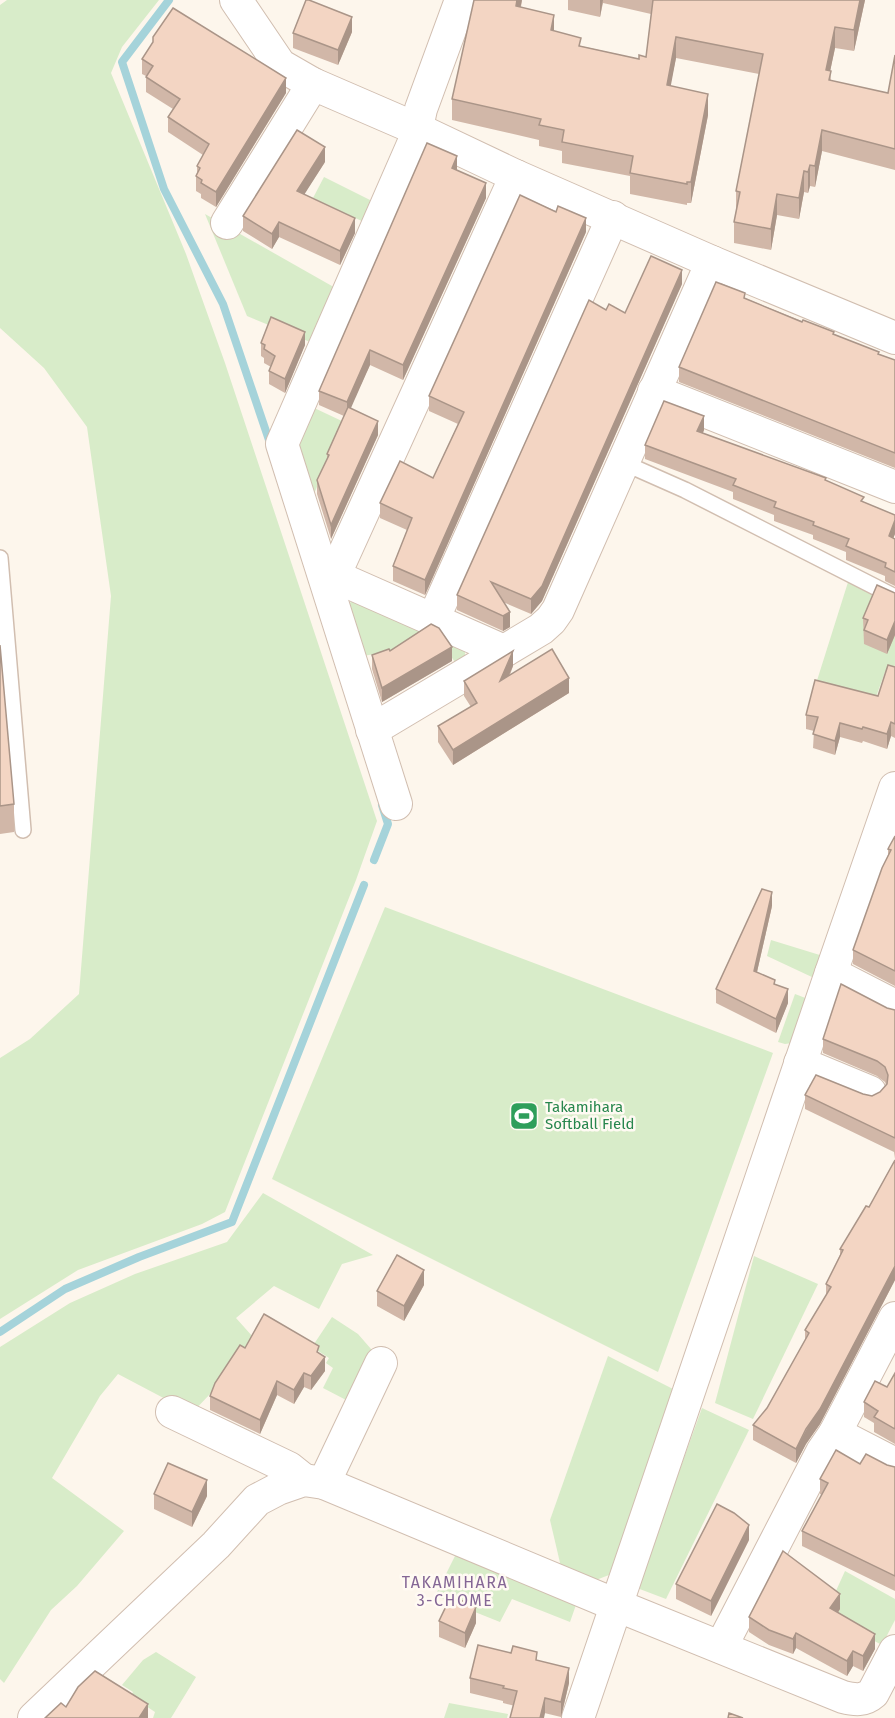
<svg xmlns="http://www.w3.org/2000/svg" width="895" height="1718" font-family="'Fira Sans',sans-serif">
  <rect width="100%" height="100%" fill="#fdf6ec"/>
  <g fill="#d8ecc9">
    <path d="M7 0H159L122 47 111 73 186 254 225 363 377 821 356 880 225 1212 202 1224 78 1270 0 1319V1058L30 1039 79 994 111 596 87 427 44 368 0 328V5Z"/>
    <path d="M324 177 378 204 368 224 313 198Z"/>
    <path d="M205 214 339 290 315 344 247 316Z"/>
    <path d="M310 406 344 422 314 494 299 449 298 439Z"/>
    <path d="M849 579 895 603V668L885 672 873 705 814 690Z"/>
    <path d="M357 598 465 645V664L458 666 441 643 363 656 348 604Z"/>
    <path d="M385 907 773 1053 658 1372 272 1179Z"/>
    <path d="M771 940 823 956 814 978 767 956Z"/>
    <path d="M795 994 808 999 792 1043 785 1044 778 1042Z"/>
    <path d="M263 1193 373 1255 342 1264 319 1309 274 1286 236 1318 253 1337 228 1375 192 1413 118 1374 100 1396 52 1478 124 1531 77 1586 51 1610 4 1683 0 1679V1347L70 1303 135 1274 227 1242Z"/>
    <path d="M754 1256 818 1284 753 1419 715 1403Z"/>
    <path d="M332 1317 358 1334 371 1349V1356L348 1401 323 1388 333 1368 326 1363 329 1358 312 1347Z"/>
    <path d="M608 1356 675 1390 609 1575 596 1580 561 1567 550 1520Z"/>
    <path d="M702 1408 749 1430 666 1599 637 1588Z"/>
    <path d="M456 1554 577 1602 570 1622 512 1599 500 1622 435 1596Z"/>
    <path d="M845 1571 895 1599V1620L882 1645 825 1615Z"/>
    <path d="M156 1652 196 1677 171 1718H153L155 1712 131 1696 133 1692 122 1685 143 1660Z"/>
    <path d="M449 1703 508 1714 507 1718H444Z"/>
  </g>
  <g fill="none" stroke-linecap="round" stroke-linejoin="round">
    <g stroke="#a5d3da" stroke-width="8">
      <path d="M169 0 122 62 164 189 223 304 271 446"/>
      <path d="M374 860 388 824 382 805"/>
      <path d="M0 1332 65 1289 139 1257 232 1222 364 885"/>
    </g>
    <g stroke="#d1beb0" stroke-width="18">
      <g id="service">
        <path d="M624 463 685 490 895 597"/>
        <path d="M0 558 23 830"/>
      </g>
    </g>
    <g stroke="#d1beb0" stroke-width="34">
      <g id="minor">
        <path d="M236 0 280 65 313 84 417 129 516 176 712 262 895 338"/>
        <path d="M227 223 313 84"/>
        <path d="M654 391 895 487"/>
        <path d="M334 576 516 176"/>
        <path d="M325 577 334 576 504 651"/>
        <path d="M433 620 613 217"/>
        <path d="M372 730 541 629 551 620 558 610 712 262"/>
        <path d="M396 804 282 444 414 142 421 109 461 0"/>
        <path d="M831 973 895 1006"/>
        <path d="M800 1063 870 1092"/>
        <path d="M172 1412 289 1468 304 1480"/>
        <path d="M835 1433 895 1464"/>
        <path d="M324 1483 381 1363"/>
        <path d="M721 1647 822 1452 835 1433 895 1318"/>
        <path d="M34 1718 216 1545 257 1500 278 1489 304 1480 324 1483 616 1605 843 1697C855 1700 864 1701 873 1693L895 1651"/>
        <path d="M578 1718 831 973 895 788"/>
      </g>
    </g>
    <use href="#service" stroke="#fff" stroke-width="15"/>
    <use href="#minor" stroke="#fff" stroke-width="32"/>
  </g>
  <g fill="#d1b7a8">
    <path d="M522 0 521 7 554 31 581 46 639 59 646 57 651 14 603 3 600 17 568 10V0H865L854 51 835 48 830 71 831 81 888 93 895 55V170L822 151 815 187 810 186 808 193 804 192 799 219 777 215 771 250 734 243V222L736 211V191L759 74 676 58 670 86 708 115 691 203H687V205L630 194V176L562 163V151L539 146V140L452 120V99Z"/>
    <path d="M352 32 338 65 293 48V33Z"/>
    <path d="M142 59 286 93 216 207 201 198V194L196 191V176L197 173V166L203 155 168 132V117L173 109 146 92V76L142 74Z"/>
    <path d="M325 162 304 194 355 233 340 265 279 237 272 249 243 231V216Z"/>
    <path d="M457 170 486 198 403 380 370 365 350 408 378 435 331 539 317 494V480L327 460V454L344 416 319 405V391Z"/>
    <path d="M586 232 425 595 393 581V566L407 530 380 518V503L433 478 458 424 429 411V396Z"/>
    <path d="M682 284 542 601 531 614 503 602 510 627 503 631 457 610V595L606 310 625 313Z"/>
    <path d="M745 298 834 334 879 354 895 360V468L679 382V367Z"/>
    <path d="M261 343 305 345 285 393 269 384V371L271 367 264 363V358L261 356Z"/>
    <path d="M704 430 703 433 826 480 864 502 895 515V534L893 538 895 539V586L885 581V576L846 560V552L813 539V535L774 521V515L733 499V492L645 459V445Z"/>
    <path d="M895 593V635L887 654 864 644 863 618Z"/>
    <path d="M0 645 14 804V832L0 834Z"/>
    <path d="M390 651 452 661 382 702 372 669V655Z"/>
    <path d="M513 666 510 675 569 693 453 765 438 742V726L471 707 464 696V681Z"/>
    <path d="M895 667V738L891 736 887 749 863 741 862 743 840 737 835 755 813 748 814 731 806 729V715L878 696Z"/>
    <path d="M895 836V986L853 964V950L888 855V849Z"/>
    <path d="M772 906 757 972 775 984 788 1003 776 1033 716 1003V989Z"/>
    <path d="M887 1008 895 1010V1159L894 1152 805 1109V1095L863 1094 872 1096 880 1092 886 1085 885 1082 877 1076 823 1053V1039Z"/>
    <path d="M895 1160V1280L820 1424 806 1444 796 1463 753 1440V1425L767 1408 805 1341V1330L826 1296V1284L840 1255V1249L869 1207Z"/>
    <path d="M424 1285 404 1321 377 1306V1291Z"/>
    <path d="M245 1348 319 1353 325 1371 311 1390 304 1387 294 1404 277 1395 260 1434 210 1410V1396Z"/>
    <path d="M895 1373V1444L874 1432V1423L864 1417V1402L887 1387Z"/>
    <path d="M860 1464 887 1465 895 1467V1591L802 1546V1531L822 1495 820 1494V1479Z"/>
    <path d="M154 1494 207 1496 192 1527 154 1509Z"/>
    <path d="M749 1540 711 1616 676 1599V1584Z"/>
    <path d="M840 1609 838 1613 875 1649 863 1671 853 1666 847 1676 796 1648 793 1654 769 1645 749 1632V1617Z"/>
    <path d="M439 1621 476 1623 465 1648 439 1637Z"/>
    <path d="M537 1660 569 1683 561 1717 503 1703V1701L470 1693V1678Z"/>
  </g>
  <g fill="#aa9588">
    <path d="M517 0H522L516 27V6Z"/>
    <path d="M600 0H603L600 17Z"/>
    <path d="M860 0H865L854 51V30Z"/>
    <path d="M554 15V35L551 30Z"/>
    <path d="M352 17V32L338 65V50Z"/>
    <path d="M835 27V48L826 91V70Z"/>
    <path d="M676 37V58L667 106V85Z"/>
    <path d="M286 78V93L216 207V192Z"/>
    <path d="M708 94V115L691 203V182Z"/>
    <path d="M822 130V151L815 187V166Z"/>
    <path d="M325 147V162L297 206V191Z"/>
    <path d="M457 156V171L452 168Z"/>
    <path d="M810 165V186L808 193V172Z"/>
    <path d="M804 171V192L799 219V198Z"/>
    <path d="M486 183V198L403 380V365Z"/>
    <path d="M777 194V215L771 250V229Z"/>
    <path d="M355 218V233L340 265V251Z"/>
    <path d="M586 218V232L425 595V580Z"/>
    <path d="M279 222V237L272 249V234Z"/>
    <path d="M682 270V284L542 601 531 614V599Z"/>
    <path d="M305 332V345L285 393V379Z"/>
    <path d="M370 350V365L347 417V402Z"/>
    <path d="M704 416V430L697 445V431Z"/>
    <path d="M378 421V435L331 539V525Z"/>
    <path d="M895 520V534L889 549V536Z"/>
    <path d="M510 612V627L503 631V616Z"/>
    <path d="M895 621V635L887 654V640Z"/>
    <path d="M452 647V661L382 702V688Z"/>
    <path d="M513 651V666L500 696V681Z"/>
    <path d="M569 678V693L453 765V750Z"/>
    <path d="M891 722V736L887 749V734Z"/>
    <path d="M840 723V737L835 755V741Z"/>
    <path d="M772 892V906L754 985V971Z"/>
    <path d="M788 989V1003L776 1033V1019Z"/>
    <path d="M895 1266V1280L820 1424 806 1444 796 1463V1449Z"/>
    <path d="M424 1270V1285L404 1321V1306Z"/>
    <path d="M325 1357V1371L311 1390V1376Z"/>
    <path d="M304 1373V1387L294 1404V1390Z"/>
    <path d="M277 1381V1395L260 1434V1420Z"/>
    <path d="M207 1480V1496L192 1527V1512Z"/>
    <path d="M749 1525V1540L711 1616V1601Z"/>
    <path d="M840 1594V1609L830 1624V1608Z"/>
    <path d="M476 1607V1623L465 1648V1633Z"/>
    <path d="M796 1633V1648L793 1654V1639Z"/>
    <path d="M875 1634V1649L863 1671V1656Z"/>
    <path d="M853 1651V1666L847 1676V1661Z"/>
    <path d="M569 1668V1683L561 1717V1702Z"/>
    <path d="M545 1698V1713L544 1718H540Z"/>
    <path d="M148 1704V1718H139Z"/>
  </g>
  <g fill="#f3d5c3" stroke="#aa9588" stroke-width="1.5">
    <path d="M306 0H309L352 17 338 50 293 33Z"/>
    <path d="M474 0H517L516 6 554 15 551 30 581 38 579 46 639 59V55L646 57 653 0H860L854 30 835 27 826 70 831 71 829 80 888 93 895 55V149L822 130 815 166 810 165 808 172 804 171 799 198 777 194 771 229 734 222 740 192 736 191 763 54 676 37 667 85 708 94 691 182H687V184L630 173 633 156 562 142 564 130 539 125 541 119 452 99Z"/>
    <path d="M173 8 286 78 216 192 201 183 202 180 196 176 200 168 197 166 209 144 168 117 180 99 146 77 153 66 142 59 153 42V37Z"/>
    <path d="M297 130 325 147 297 191 355 218 340 251 279 222 272 234 243 216Z"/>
    <path d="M427 143 457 156 452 168 486 183 403 365 370 350 347 402 319 391Z"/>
    <path d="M520 195 556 212 558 206 586 218 425 580 393 566 412 518 380 503 400 461 433 478 464 412 429 396Z"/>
    <path d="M651 256 682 270 542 586 531 599 491 582 510 612 503 616 457 595 589 300 606 310 609 304 625 313Z"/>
    <path d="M716 282 745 293 744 298 802 322 803 320 834 332 833 334 879 352 878 354 895 360V453L679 367Z"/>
    <path d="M271 317 305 332 285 379 269 371 275 356 264 349 265 345 261 343Z"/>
    <path d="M664 401 704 416 697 431 826 478 825 480 864 497 861 501 895 515V520L889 536 895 539V572L885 567 886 563 846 546 849 539 813 525 814 522 774 507 776 502 733 485 736 479 645 445Z"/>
    <path d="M348 407 378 421 331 525 317 480 329 455 327 454Z"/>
    <path d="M877 585 895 593V621L887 640 864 630 868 620 863 618Z"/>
    <path d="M431 624 439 628 452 647 382 688 372 655 389 649 390 651Z"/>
    <path d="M0 645 14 804 0 806Z"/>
    <path d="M552 649 569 678 453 750 438 726 477 703 464 681 513 651 500 681Z"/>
    <path d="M888 665 895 667V724L891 722 887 734 863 727 862 729 840 723 835 741 813 734 818 717 806 715 815 680 878 696Z"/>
    <path d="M895 836V971L853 950 882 868 891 850 888 849 889 847Z"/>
    <path d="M762 889 772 892 754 971 775 980 774 984 788 989 776 1019 716 989Z"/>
    <path d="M841 984 887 1008 895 1010V1138L805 1095 816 1075 863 1094 872 1096 880 1092 887 1084 888 1075 885 1067 877 1061 823 1039Z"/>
    <path d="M895 1160V1266L820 1409 806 1429 796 1449 753 1425 767 1408 809 1333 805 1330 831 1287 826 1284 843 1250 840 1249 866 1206 869 1207Z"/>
    <path d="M397 1255 424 1270 404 1306 377 1291Z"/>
    <path d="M264 1314 319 1346 317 1352 325 1357 311 1376 304 1373 294 1390 277 1381 260 1420 210 1396 215 1383 240 1345 245 1348Z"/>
    <path d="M895 1373V1429L874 1417 878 1411 864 1402 875 1381 887 1387Z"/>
    <path d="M836 1450 860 1464 866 1454 887 1465 895 1467V1576L802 1531 828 1483 820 1479Z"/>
    <path d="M168 1463 207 1480 192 1512 154 1494Z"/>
    <path d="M717 1504 734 1513 749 1525 711 1601 676 1584Z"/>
    <path d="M783 1551 840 1594 830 1608 875 1634 863 1656 853 1651 847 1661 796 1633 793 1639 769 1630 749 1617Z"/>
    <path d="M451 1596 476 1607 465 1633 439 1621Z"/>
    <path d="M478 1645 511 1653 513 1646 537 1652 536 1660 569 1668 561 1702 545 1698 540 1718H510L517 1691 503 1688 504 1686 470 1678Z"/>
    <path d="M95 1671 148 1704 139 1718H45L61 1703 66 1707 78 1687Z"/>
    <path d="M729 1713 743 1718H728Z"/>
  </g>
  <defs>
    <g id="stadium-square" transform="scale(1.5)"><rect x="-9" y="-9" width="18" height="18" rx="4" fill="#2e9e5b" stroke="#fffaf3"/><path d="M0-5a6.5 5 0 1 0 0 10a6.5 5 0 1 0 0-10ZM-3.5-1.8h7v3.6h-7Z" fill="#fff"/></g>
  </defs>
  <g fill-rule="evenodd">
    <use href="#stadium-square" x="524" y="1116"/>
  </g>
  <g text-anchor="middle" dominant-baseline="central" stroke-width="5" stroke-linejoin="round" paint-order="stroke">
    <g font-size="15" fill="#27864d" stroke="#fffaf3" text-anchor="start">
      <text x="545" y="1107">Takamihara<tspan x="545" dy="17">Softball Field</tspan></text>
    </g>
    <g font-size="16" letter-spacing="1.5" fill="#846695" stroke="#fffaf3">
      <text x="455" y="1582">TAKAMIHARA<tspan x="455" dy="18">3-CHOME</tspan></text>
    </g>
  </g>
</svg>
